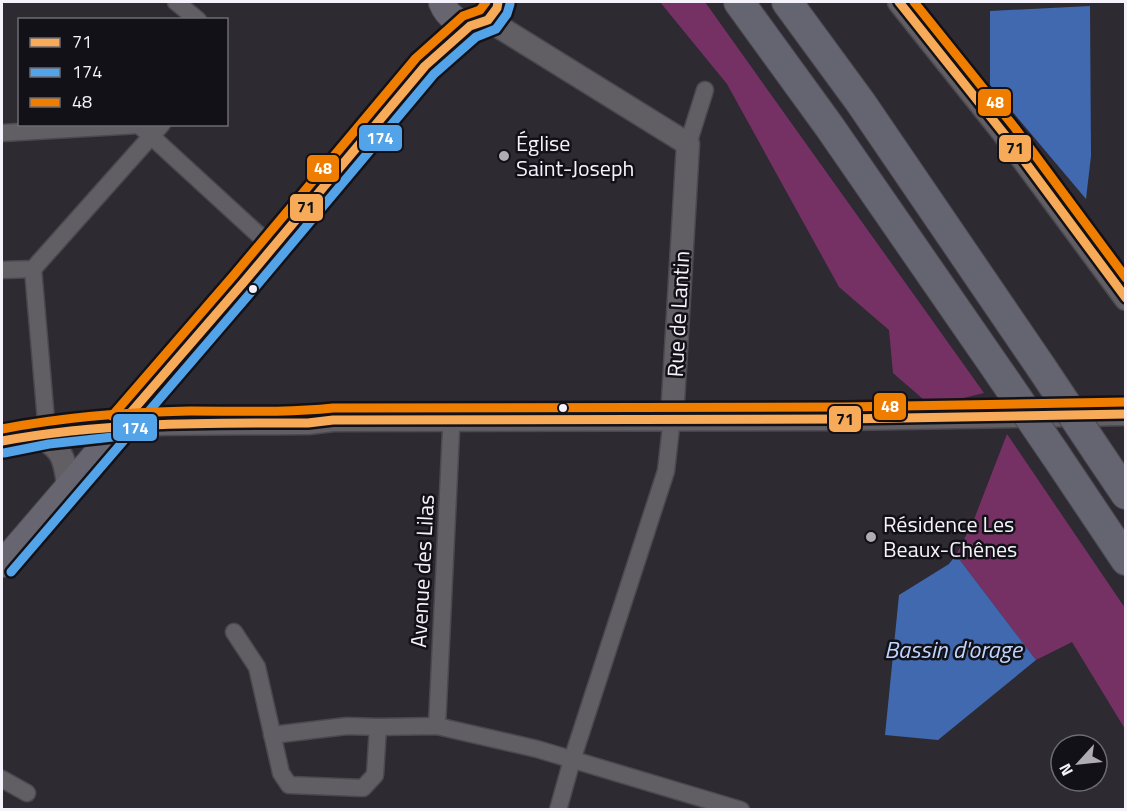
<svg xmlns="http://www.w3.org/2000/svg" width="1127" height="811" font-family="'Titillium Web',sans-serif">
  <rect width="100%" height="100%" fill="#2d2a32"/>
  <g fill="#763164">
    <path d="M660 2H705L984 393 931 406 893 373 889 330 839 287 727 84Z"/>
    <path d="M1007 434 1125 608V729L1072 642 1036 660 956 555 973 522Z"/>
  </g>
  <g fill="#4169af">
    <path d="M1090 6 1091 156 1086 199 990 85V11Z"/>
    <path d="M956 555 1036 660 938 740 885 735 899 595 949 564Z"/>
  </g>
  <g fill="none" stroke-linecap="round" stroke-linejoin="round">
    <g stroke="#4b484f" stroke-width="19">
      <g id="street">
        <path d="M176 2 198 20"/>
        <path d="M2 133 139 125 272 247"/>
        <path d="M688 144 705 90"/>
        <path d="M33 269 47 432"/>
        <path d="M2 270 33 269 162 124"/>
        <path d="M234 632 257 667 281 773 289 785 363 788 375 775 378 727"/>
        <path d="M437 726 451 431 449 419"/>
        <path d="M272 735 347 726 378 727 437 726 537 749 741 810"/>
        <path d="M2 779 27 793"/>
        <path d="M558 810 572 760 666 471 672 418"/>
      </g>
    </g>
    <g stroke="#4b484f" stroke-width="25">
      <g id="secondary">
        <path d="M899 2 1005 135 1126 299"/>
        <path d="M488 20 688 144 672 418"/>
        <path d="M33 434C61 446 65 456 68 486"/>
        <path d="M2 441C103 419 205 424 308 423L333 420 844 419 1126 414"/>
      </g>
    </g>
    <g stroke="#4b484f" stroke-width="28">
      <g id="primary">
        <path d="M442 3C454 32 494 34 498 2"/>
        <path d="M2 564 243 283 425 66 470 26"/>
      </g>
    </g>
    <g stroke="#4b484f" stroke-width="32">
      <g id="highway">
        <path d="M739 2 829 126 1001 375"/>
        <path d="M787 2 861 103 1041 367"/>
        <path d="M1097 451 1126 494"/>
        <path d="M1055 454 1126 560"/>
      </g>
    </g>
    <use href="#street" stroke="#615f64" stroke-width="16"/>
    <use href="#secondary" stroke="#615f64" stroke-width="22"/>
    <use href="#primary" stroke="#666570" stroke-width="26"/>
    <use href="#highway" stroke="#656471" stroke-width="30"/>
    <g stroke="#4b484f" stroke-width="32" stroke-linecap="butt">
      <g id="highway-bridge">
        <path d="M1041 367 1097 451"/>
        <path d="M1001 375 1055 454"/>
      </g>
    </g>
    <use href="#highway-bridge" stroke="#656471" stroke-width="30"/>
    <g stroke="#131118" stroke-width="14">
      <g id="bus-1">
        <path d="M899 2 1005 135 1126 298"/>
        <path d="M121 424 243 283 425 66 470 26 488 20 497 8 498 2"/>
        <path d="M2 441C104 422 205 423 308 423L333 420 844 419 1126 414"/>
      </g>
    </g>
    <g stroke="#131118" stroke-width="14">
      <g id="bus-2">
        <path d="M4 453 49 444 122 436"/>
        <path d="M11 572 252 291 434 74 476 37 496 29 507 14 510 4"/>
      </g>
    </g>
    <g stroke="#131118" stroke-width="14">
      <g id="bus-3">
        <path d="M914 2 1015 128 1126 278"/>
        <path d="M112 416 234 275 416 58 463 16 480 10 486 2"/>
        <path d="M2 429C64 417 126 412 190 411 238 411 285 413 333 408L844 407 1126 402"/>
      </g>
    </g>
    <use href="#bus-1" stroke="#f7ab59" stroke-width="9"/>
    <use href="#bus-2" stroke="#53a3e8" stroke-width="9"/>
    <use href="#bus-3" stroke="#ef7d00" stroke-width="9"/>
  </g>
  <g fill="#afacb5" stroke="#131118" stroke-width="2">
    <circle cx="504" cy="156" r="6"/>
    <circle cx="871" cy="537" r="6"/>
  </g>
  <g fill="#f5f2fb" stroke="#131118" stroke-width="2">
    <circle cx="253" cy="289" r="5"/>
    <circle cx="563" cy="408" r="5"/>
  </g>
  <g text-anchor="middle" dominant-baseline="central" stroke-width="5" stroke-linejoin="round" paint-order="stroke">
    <g font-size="22" fill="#f5f2fb" stroke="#131118" text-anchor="start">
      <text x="516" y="143">Église<tspan x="516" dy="25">Saint-Joseph</tspan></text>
      <text x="883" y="524">Résidence Les<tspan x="883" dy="25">Beaux-Chênes</tspan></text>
    </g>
    <g font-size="22" fill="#f5f2fb" stroke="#131118">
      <text transform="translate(678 314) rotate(-87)">Rue de Lantin</text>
      <text transform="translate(422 571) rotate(-87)">Avenue des Lilas</text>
    </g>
    <g font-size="24" font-style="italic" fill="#bdd5ff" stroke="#131118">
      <text x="953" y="649">Bassin d'orage</text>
    </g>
  </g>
  <g stroke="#131118" stroke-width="2">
    <rect x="977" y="88" width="35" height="29" rx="6" fill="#ef7d00"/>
    <rect x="358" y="124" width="45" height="28" rx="6" fill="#53a3e8"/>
    <rect x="998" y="134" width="34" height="29" rx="6" fill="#f7ab59"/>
    <rect x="306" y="154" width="34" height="29" rx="6" fill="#ef7d00"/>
    <rect x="289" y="193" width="35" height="29" rx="6" fill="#f7ab59"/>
    <rect x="873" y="392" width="34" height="29" rx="6" fill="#ef7d00"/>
    <rect x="828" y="405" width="34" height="28" rx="6" fill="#f7ab59"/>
    <rect x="112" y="413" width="46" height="29" rx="6" fill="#53a3e8"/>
  </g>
  <g font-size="16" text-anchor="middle" font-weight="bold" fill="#fff">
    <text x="995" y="108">48</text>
    <text x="380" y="144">174</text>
    <text x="323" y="174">48</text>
    <text x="890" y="412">48</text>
    <text x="135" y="434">174</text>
  </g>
  <g font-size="16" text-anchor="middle" font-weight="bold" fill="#111">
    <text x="1015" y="154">71</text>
    <text x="306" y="213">71</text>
    <text x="845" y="425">71</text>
  </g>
  <rect width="1127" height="811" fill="none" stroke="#f5f2fb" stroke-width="6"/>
  <rect x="18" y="18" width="210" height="108" fill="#131118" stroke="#6d6b73" stroke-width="1.5"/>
  <rect x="30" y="38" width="30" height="9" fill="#f7ab59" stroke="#6d6b73" stroke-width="1.5"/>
  <text x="72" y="48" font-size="18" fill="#f5f2fb">71</text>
  <rect x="30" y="68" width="30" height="9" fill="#53a3e8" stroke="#6d6b73" stroke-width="1.5"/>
  <text x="72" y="78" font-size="18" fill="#f5f2fb">174</text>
  <rect x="30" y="98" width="30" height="9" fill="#ef7d00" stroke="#6d6b73" stroke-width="1.5"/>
  <text x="72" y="108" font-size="18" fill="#f5f2fb">48</text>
  <g transform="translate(1079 763) rotate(243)"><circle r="28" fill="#131118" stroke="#6d6b73" stroke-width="1.5"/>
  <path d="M0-4.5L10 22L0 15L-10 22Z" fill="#afacb5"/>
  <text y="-9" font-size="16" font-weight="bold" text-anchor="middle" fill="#f5f2fb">N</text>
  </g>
</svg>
